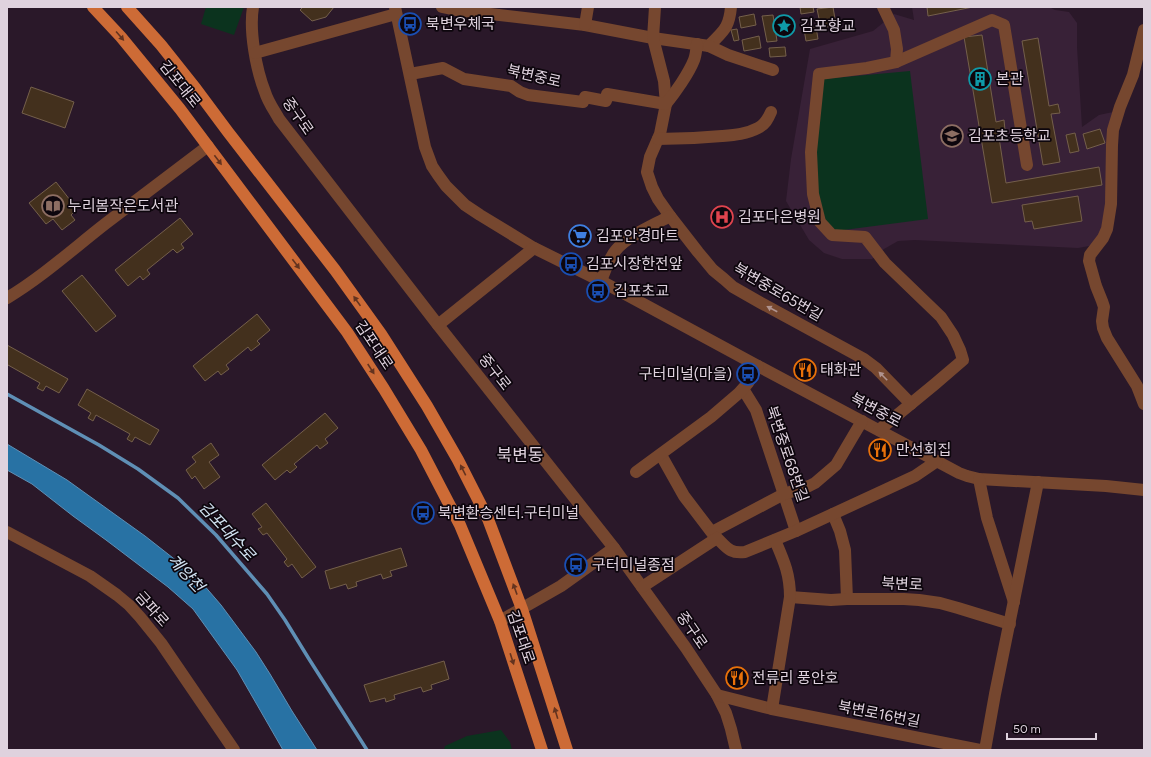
<svg xmlns="http://www.w3.org/2000/svg" width="1151" height="757" font-family="Figtree,'Noto Sans KR',sans-serif">
  <rect width="100%" height="100%" fill="#2a1829"/>
  <path fill="#382137" d="M912 7H1049L1055 10 1069 12 1077 23V47L1082 127 1099 115 1113 112 1105 221 1096 242 1089 246 1078 248 915 240 898 241 884 249 872 259H842L824 253 809 240 786 201 791 159 810 49 873 31 894 14 914 20Z"/>
  <g fill="#0b331e">
    <path d="M206 7H244L234 35 201 24Z"/>
    <path d="M910 71 928 219 836 231 820 215 814 154 823 79Z"/>
    <path d="M501 730 510 742 512 750H444L445 746 467 736Z"/>
  </g>
  <path fill="#2872a4" stroke="#5f8fb5" d="M7 444 67 480 145 536 196 576 221 605 256 652 270 674 292 711 317 750H283L237 670 193 609 168 587 106 540 73 516 32 484 7 470Z"/>
  <g fill="none" stroke-linecap="round" stroke-linejoin="round">
    <path stroke="#5f8fb5" stroke-width="3.5" d="M7 394 99 445 138 469 178 498 216 535 267 594 285 620 309 659 367 750"/>
  </g>
  <g fill="#43301d" stroke="#745f4b">
    <path d="M303 7H334L326 17 312 21 300 10Z"/>
    <path d="M800 7H813L814 12 801 14Z"/>
    <path d="M833 7 836 25 821 28 817 9Z"/>
    <path d="M927 7H973L928 16Z"/>
    <path d="M754 14 756 25 741 28 739 17Z"/>
    <path d="M773 15 777 41 767 42 762 16Z"/>
    <path d="M816 27 818 39 806 41 804 29Z"/>
    <path d="M737 29 739 40 734 41 731 30Z"/>
    <path d="M982 35 996 122 1004 120 1005 130 998 131 1006 183 1099 167 1102 185 992 203 964 37Z"/>
    <path d="M759 36 761 48 744 51 742 40Z"/>
    <path d="M1038 38 1049 106 1058 104 1060 113 1051 114 1060 162 1043 165 1022 41Z"/>
    <path d="M785 47 786 56 770 57 769 48Z"/>
    <path d="M31 87 74 102 65 128 22 113Z"/>
    <path d="M1100 129 1105 143 1087 149 1083 134Z"/>
    <path d="M1075 133 1079 151 1070 153 1066 135Z"/>
    <path d="M56 182 77 209 71 215 75 220 62 230 53 219 46 224 29 203Z"/>
    <path d="M1078 196 1082 221 1034 229 1032 221 1025 222 1022 205Z"/>
    <path d="M180 218 193 234 181 244 184 248 177 253 173 249 147 270 150 274 143 280 140 276 128 286 115 270Z"/>
    <path d="M82 275 116 316 96 332 62 291Z"/>
    <path d="M257 314 270 330 257 341 260 344 251 351 248 347 226 365 229 369 221 375 218 371 205 381 193 366Z"/>
    <path d="M7 345 68 379 59 393 46 386 43 391 37 388 40 383 8 365 7 366Z"/>
    <path d="M87 389 159 430 150 445 135 437 132 442 127 439 130 434 96 415 93 421 88 418 91 413 78 405Z"/>
    <path d="M325 413 338 428 325 439 328 443 320 449 317 445 294 464 297 467 290 473 287 470 275 480 262 465Z"/>
    <path d="M211 443 219 455 209 462 220 477 204 489 195 476 192 479 186 470 196 462 192 457Z"/>
    <path d="M266 503 316 567 302 578 292 564 288 567 284 562 287 559 267 533 263 535 258 529 262 527 252 514Z"/>
    <path d="M401 548 407 566 390 571 392 576 383 579 381 574 356 582 357 586 348 589 346 584 330 589 325 571Z"/>
    <path d="M444 661 449 679 431 685 432 689 423 692 421 687 394 695 395 699 386 702 385 698 370 702 364 685Z"/>
  </g>
  <g fill="none" stroke-linecap="round" stroke-linejoin="round">
    <g stroke="#76472f" stroke-width="12">
      <path d="M253 7C249 31 256 69 265 92 268 102 274 110 279 119L438 325 614 548 642 587 686 648 717 695 726 713 731 729 736 750"/>
      <path d="M395 7 425 147 432 166 438 175 446 186 465 205 480 215 534 248 601 281 758 366 959 473 967 476 979 479 1106 486 1144 490"/>
      <path d="M442 7 456 10 585 25 653 38 709 46C723 31 729 29 731 7"/>
      <path d="M655 7 653 38 664 81 666 104 660 134 650 157 647 172 652 187 658 199 670 216 698 252 713 270 724 279 733 287 761 303 864 359 876 368 911 404"/>
      <path d="M585 25 588 7"/>
      <path d="M1144 30 1133 75 1120 107 1113 130 1112 145 1111 204 1107 229 1103 238 1090 255 1089 261 1096 286 1102 301 1104 307 1102 321 1103 328 1107 338 1137 386 1144 404"/>
      <path d="M709 46 728 55 773 70"/>
      <path d="M255 53 396 14"/>
      <path d="M896 62 992 20 1004 25 1027 165"/>
      <path d="M410 74 443 68 464 79 511 86 520 92 528 95 583 102 585 97 606 101 607 94 666 104C675 93 689 73 694 60 696 55 696 50 697 44"/>
      <path d="M658 139C679 139 701 138 722 136 734 135 747 134 758 128 765 125 768 119 771 112"/>
      <path d="M601 281C605 271 609 258 616 250 627 236 654 225 670 216"/>
      <path d="M7 298C42 277 73 249 105 224 139 198 174 172 208 146"/>
      <path d="M438 325 534 248"/>
      <path d="M743 389 756 410 796 531"/>
      <path d="M879 430 935 384 963 360 960 350 953 335 941 317 885 263 865 237 832 235 820 222 813 194 811 152 819 74 867 68 896 62 897 49 894 30 883 7"/>
      <path d="M661 455 684 496 716 538"/>
      <path d="M636 472 711 417 739 393 748 383 758 366"/>
      <path d="M979 479 987 518 1014 602"/>
      <path d="M833 514 840 531 845 550 847 599"/>
      <path d="M7 532 90 576 117 595 129 605 140 617 161 643 234 750"/>
      <path d="M712 532 784 494 809 486 815 483 836 465 862 421"/>
      <path d="M642 587 717 538C727 548 730 554 745 552L796 531 887 489 915 476 937 461"/>
      <path d="M790 597 831 600 847 599H904L919 600 940 603 958 608 1010 624"/>
      <path d="M500 621 561 586 614 548"/>
      <path d="M717 695 772 709 980 750"/>
      <path d="M772 709 790 597C790 574 784 561 775 540"/>
      <path d="M985 750 995 694 1038 482"/>
    </g>
    <g stroke="#cd6b36" stroke-width="12">
      <path d="M93 7 121 37 180 109 347 332 384 389 421 450 460 525 500 621 542 750"/>
      <path d="M127 7 161 45 196 89 228 132 335 270 381 334 427 406 458 460 488 519 522 609 567 750"/>
    </g>
  </g>
  <defs><path id="oneway-solid" d="M-6-.8H1V-3.2L6.5 0L1 3.2V.8H-6Z"/></defs>
  <g fill="#63331f">
    <use href="#oneway-solid" transform="translate(120 36) rotate(49)"/>
    <use href="#oneway-solid" transform="translate(218 160) rotate(53)"/>
    <use href="#oneway-solid" transform="translate(296 264) rotate(53)"/>
    <use href="#oneway-solid" transform="translate(357 301) rotate(-125)"/>
    <use href="#oneway-solid" transform="translate(371 369) rotate(57)"/>
    <use href="#oneway-solid" transform="translate(463 470) rotate(-117)"/>
    <use href="#oneway-solid" transform="translate(515 589) rotate(-110)"/>
    <use href="#oneway-solid" transform="translate(512 659) rotate(72)"/>
    <use href="#oneway-solid" transform="translate(556 713) rotate(-107)"/>
  </g>
  <g fill="#b0938f">
    <use href="#oneway-solid" transform="translate(772 309) rotate(-152)"/>
    <use href="#oneway-solid" transform="translate(883 376) rotate(-135)"/>
  </g>
  <defs>
    <g id="bus-ring" transform="scale(1.15)"><circle r="9.5" fill="#0d060d" stroke="#1a4fb4" stroke-width="1.5"/><path d="M-5-6H5V4H4V6H2V4H-2V6H-4V4H-5ZM-3.5-4V0h7V-4ZM-3.5 1.2v1.5H-2V1.2ZM2 1.2v1.5H3.5V1.2Z" fill="#1a4fb4"/></g>
    <g id="sight-ring" transform="scale(1.15)"><circle r="9.5" fill="#0d060d" stroke="#0f9aa8" stroke-width="1.5"/><path d="M0-6L1.8-2.2L6-1.7L2.9 1.2L3.7 5.4L0 3.3L-3.7 5.4L-2.9 1.2L-6-1.7L-1.8-2.2Z" fill="#0f9aa8"/></g>
    <g id="building-ring" transform="scale(1.15)"><circle r="9.5" fill="#0d060d" stroke="#0f9aa8" stroke-width="1.5"/><path d="M-4-6H4V6H1V3H-1V6H-4ZM-2.5-4.3h1.7v1.8h-1.7ZM.8-4.3h1.7v1.8H.8ZM-2.5-1h1.7V.8h-1.7ZM.8-1h1.7V.8H.8Z" fill="#0f9aa8"/></g>
    <g id="school-ring" transform="scale(1.15)"><circle r="9.5" fill="#0d060d" stroke="#8d6e63" stroke-width="1.5"/><path d="M0-5L7-2L0 1L-7-2ZM-4 1L0 2.5L4 1V4Q0 6-4 4Z" fill="#8d6e63"/></g>
    <g id="library-ring" transform="scale(1.15)"><circle r="9.5" fill="#0d060d" stroke="#8d6e63" stroke-width="1.5"/><path d="M-6-4Q-3-5.5-.7-3.5V5Q-3 3-6 4ZM6-4Q3-5.5 .7-3.5V5Q3 3 6 4Z" fill="#8d6e63"/></g>
    <g id="hospital-ring" transform="scale(1.15)"><circle r="9.5" fill="#0d060d" stroke="#e0444e" stroke-width="1.5"/><path d="M-5-5h3v3.5h4V-5h3V5h-3V1.5h-4V5h-3Z" fill="#e0444e"/></g>
    <g id="supermarket-ring" transform="scale(1.15)"><circle r="9.5" fill="#0d060d" stroke="#3f7fe0" stroke-width="1.5"/><path d="M-6-5.5h2.5l.6 2H6L4.5 2H-2.5L-4.4-4H-6ZM-1.5 3.2a1.3 1.3 0 1 0 .1 0ZM3 3.2a1.3 1.3 0 1 0 .1 0Z" fill="#3f7fe0"/></g>
    <g id="restaurant-ring" transform="scale(1.15)"><circle r="9.5" fill="#0d060d" stroke="#e8710a" stroke-width="1.5"/><path d="M-5-6h1v4h1v-4h1v4h1v-4h1v5L-1.5 .5V6h-2V.5L-5-1ZM5-6V6H3V1.5H1.5Q1.5-4 5-6Z" fill="#e8710a"/></g>
  </defs>
  <g fill-rule="evenodd">
    <use href="#bus-ring" x="410" y="24"/>
    <use href="#sight-ring" x="784" y="26"/>
    <use href="#building-ring" x="980" y="79"/>
    <use href="#school-ring" x="952" y="136"/>
    <use href="#library-ring" x="53" y="206"/>
    <use href="#hospital-ring" x="722" y="217"/>
    <use href="#supermarket-ring" x="580" y="236"/>
    <use href="#bus-ring" x="571" y="264"/>
    <use href="#bus-ring" x="598" y="291"/>
    <use href="#restaurant-ring" x="805" y="370"/>
    <use href="#bus-ring" x="748" y="374"/>
    <use href="#restaurant-ring" x="880" y="450"/>
    <use href="#bus-ring" x="423" y="513"/>
    <use href="#bus-ring" x="576" y="565"/>
    <use href="#restaurant-ring" x="737" y="678"/>
  </g>
  <g text-anchor="middle" dominant-baseline="central" stroke-width="3.5" stroke-linejoin="round" paint-order="stroke">
    <g font-size="15" fill="#dfd2de" stroke="#0d060d" text-anchor="start">
      <text x="426" y="24">북변우체국</text>
      <text x="800" y="26">김포향교</text>
      <text x="996" y="79">본관</text>
      <text x="968" y="136">김포초등학교</text>
      <text x="68" y="206">누리봄작은도서관</text>
      <text x="738" y="217">김포다은병원</text>
      <text x="596" y="236">김포안경마트</text>
      <text x="586" y="264">김포시장한전앞</text>
      <text x="614" y="291">김포초교</text>
      <text x="820" y="370">태화관</text>
      <text x="732" y="374" text-anchor="end">구터미널(마을)</text>
      <text x="896" y="450">만선회집</text>
      <text x="438" y="513">북변환승센터.구터미널</text>
      <text x="592" y="565">구터미널종점</text>
      <text x="752" y="678">전류리 풍안호</text>
    </g>
    <g font-size="15" fill="#dfd2de" stroke="#0d060d">
      <text transform="translate(534 76) rotate(13)">북변중로</text>
      <text transform="translate(180 84) rotate(51)">김포대로</text>
      <text transform="translate(298 116) rotate(55)">중구로</text>
      <text transform="translate(778 292) rotate(30)">북변중로65번길</text>
      <text transform="translate(374 345) rotate(56)">김포대로</text>
      <text transform="translate(495 372) rotate(52)">중구로</text>
      <text transform="translate(876 410) rotate(28)">북변중로</text>
      <text transform="translate(787 454) rotate(71)">북변중로68번길</text>
      <text transform="translate(902 584) rotate(3)">북변로</text>
      <text transform="translate(152 609) rotate(48)">금파로</text>
      <text transform="translate(692 630) rotate(55)">중구로</text>
      <text transform="translate(521 637) rotate(71)">김포대로</text>
      <text transform="translate(879 714) rotate(11)">북변로16번길</text>
    </g>
    <g font-size="16" font-style="italic" fill="#d2e3f2" stroke="#0d060d">
      <text transform="translate(227 531) rotate(47)">김포대수로</text>
      <text transform="translate(186 573) rotate(47)">계양천</text>
    </g>
    <g font-size="17" fill="#dfd2de" stroke="#0d060d">
      <text x="520" y="455">북변동</text>
    </g>
  </g>
  <rect width="1151" height="757" fill="none" stroke="#dfd2de" stroke-width="16"/>
  <path d="M1007 733v6h89v-6" fill="none" stroke="#dfd2de" stroke-width="2"/>
  <text x="1013" y="733" font-size="12" fill="#dfd2de" stroke="#0d060d" stroke-width="3" paint-order="stroke">50 m</text>
</svg>
